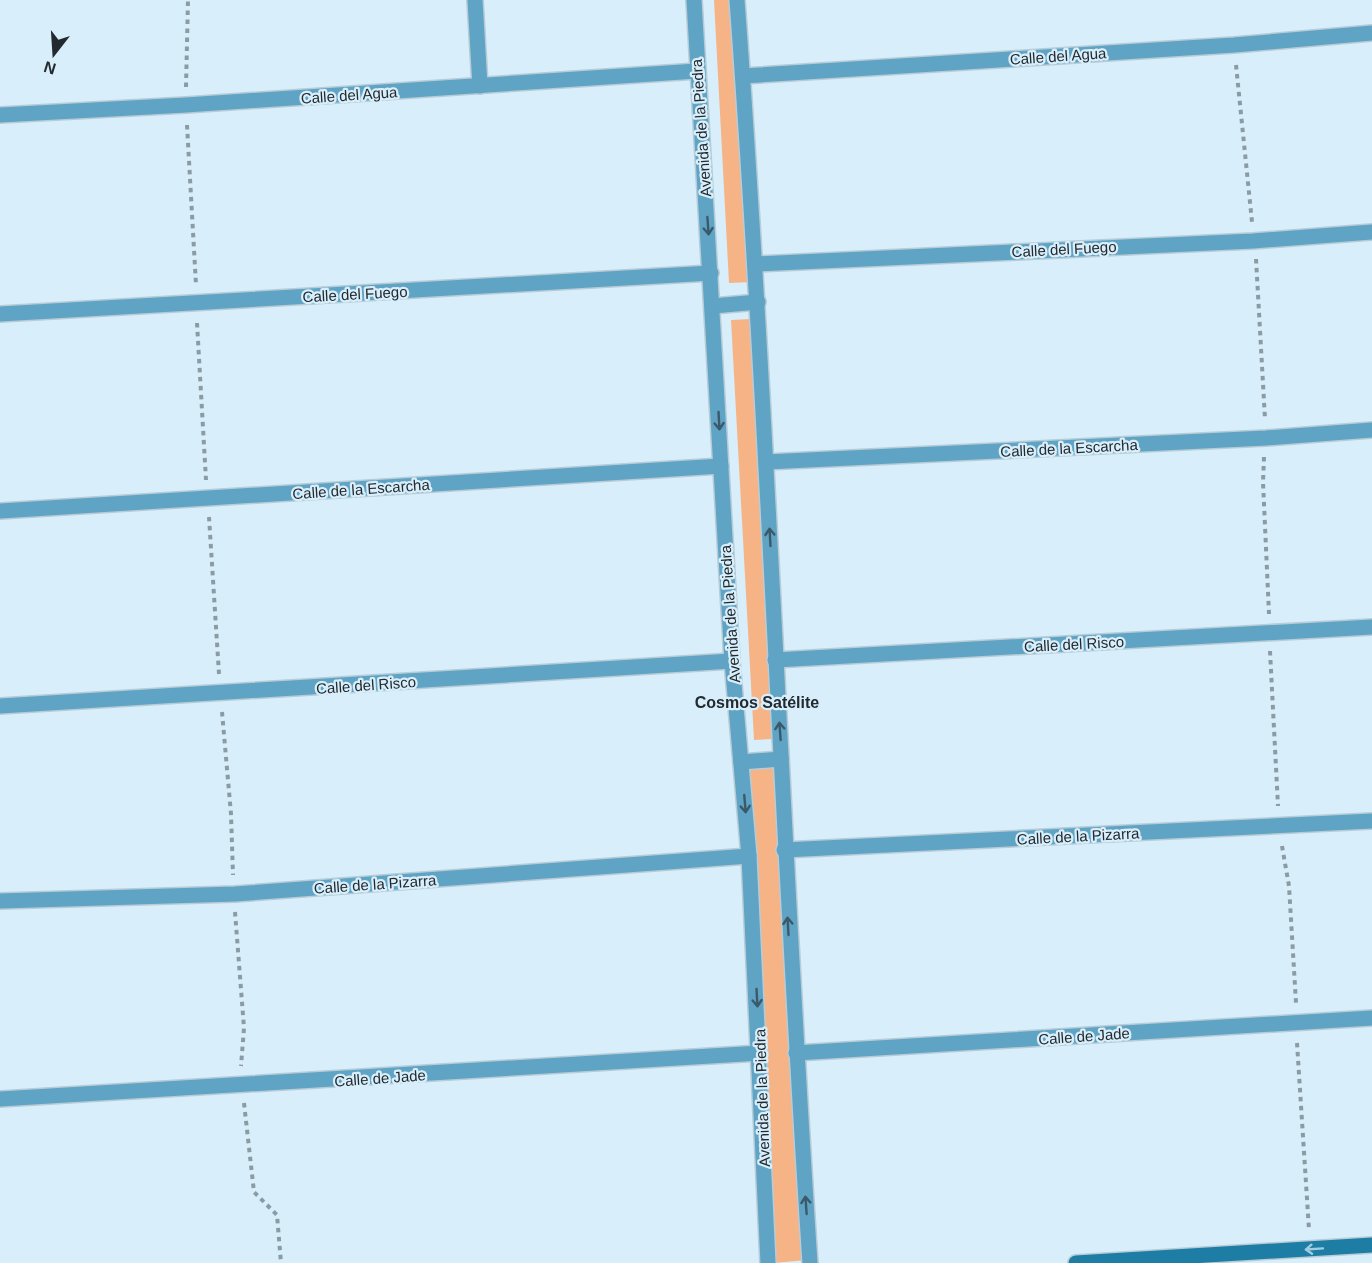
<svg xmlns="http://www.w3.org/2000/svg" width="1372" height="1263" font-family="Helvetica,sans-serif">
  <rect width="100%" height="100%" fill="#d8effb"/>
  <g fill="#f6b386">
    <path d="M714 0H731L752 282 729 283Z"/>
    <path d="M750 319 773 739 754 740 731 320Z"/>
    <path d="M779 761 807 1260 774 1263 748 764Z"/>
  </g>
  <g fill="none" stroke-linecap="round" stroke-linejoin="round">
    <g stroke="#b7ccd6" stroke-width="18">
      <g id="minor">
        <path d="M475 0 480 86"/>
        <path d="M694 0 732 661 749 856 768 1263"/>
        <path d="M737 0C768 421 782 842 810 1263"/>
        <path d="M743 76 1234 45 1372 33"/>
        <path d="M0 115 186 105 697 71"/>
        <path d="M756 264 1253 241 1372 232"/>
        <path d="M0 314 711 273"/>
        <path d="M766 462 1266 438 1372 430"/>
        <path d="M0 511 721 466"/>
        <path d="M775 660 1372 627"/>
        <path d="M0 706 732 661"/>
        <path d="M784 850 1372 821"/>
        <path d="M0 901 235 894 749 856"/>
        <path d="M796 1053 1372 1018"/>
        <path d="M0 1099 760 1053"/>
      </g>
    </g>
    <g stroke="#b7ccd6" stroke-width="18">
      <g id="tertiary">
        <path d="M713 306 758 302"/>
        <path d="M741 762 781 759"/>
      </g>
    </g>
    <g stroke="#b7ccd6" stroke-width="18">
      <path id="secondary" d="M1076 1263 1372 1245"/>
    </g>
    <g stroke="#8b9ba4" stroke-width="4" stroke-dasharray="4.5 4.5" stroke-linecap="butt">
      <path d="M1236 65 1252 222"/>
      <path d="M186 87 188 0"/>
      <path d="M187 125 196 285"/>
      <path d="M1256 259 1265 419"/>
      <path d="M197 323 206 480"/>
      <path d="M1264 457 1263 482 1269 614"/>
      <path d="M209 517 219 674"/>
      <path d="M1270 651 1278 806"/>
      <path d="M222 712 231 814 233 875"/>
      <path d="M1282 846 1289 886 1296 1003"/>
      <path d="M235 912 244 1028 241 1066"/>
      <path d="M1297 1043 1309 1230"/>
      <path d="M244 1103 254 1192 277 1215 281 1263"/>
    </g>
    <use href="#minor" stroke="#5fa3c5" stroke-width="15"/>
    <use href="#tertiary" stroke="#5fa3c5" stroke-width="15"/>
    <use href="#secondary" stroke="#1d7da4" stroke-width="15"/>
  </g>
  <defs><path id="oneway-shaft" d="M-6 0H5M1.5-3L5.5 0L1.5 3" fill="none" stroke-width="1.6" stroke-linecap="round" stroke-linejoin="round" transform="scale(1.5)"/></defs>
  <g stroke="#3a5a6b">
    <use href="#oneway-shaft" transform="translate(708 226) rotate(86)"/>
    <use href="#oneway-shaft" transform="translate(719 421) rotate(87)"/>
    <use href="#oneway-shaft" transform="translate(770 537) rotate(-93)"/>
    <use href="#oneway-shaft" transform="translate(780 731) rotate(-94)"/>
    <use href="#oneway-shaft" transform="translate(745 804) rotate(85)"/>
    <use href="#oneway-shaft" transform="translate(788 926) rotate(-93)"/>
    <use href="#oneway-shaft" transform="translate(757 998) rotate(87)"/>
    <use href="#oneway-shaft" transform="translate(806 1205) rotate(-94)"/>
  </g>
  <use stroke="#a0cde1" href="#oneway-shaft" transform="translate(1314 1249) rotate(176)"/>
  <g text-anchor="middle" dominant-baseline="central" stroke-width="4.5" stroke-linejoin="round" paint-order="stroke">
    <g font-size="15" fill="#222a2f" stroke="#d8effb">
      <text transform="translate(1058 56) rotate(-4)">Calle del Agua</text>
      <text transform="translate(349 95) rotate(-4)">Calle del Agua</text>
      <text transform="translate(701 128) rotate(-94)">Avenida de la Piedra</text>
      <text transform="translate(1064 249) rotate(-3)">Calle del Fuego</text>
      <text transform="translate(355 294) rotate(-3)">Calle del Fuego</text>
      <text transform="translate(1069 448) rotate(-3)">Calle de la Escarcha</text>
      <text transform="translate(361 489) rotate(-4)">Calle de la Escarcha</text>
      <text transform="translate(730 614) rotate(-94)">Avenida de la Piedra</text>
      <text transform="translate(1074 644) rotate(-3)">Calle del Risco</text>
      <text transform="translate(366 685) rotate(-4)">Calle del Risco</text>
      <text transform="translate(1078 836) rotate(-3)">Calle de la Pizarra</text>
      <text transform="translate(375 884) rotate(-4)">Calle de la Pizarra</text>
      <text transform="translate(1084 1036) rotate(-4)">Calle de Jade</text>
      <text transform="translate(380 1078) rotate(-4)">Calle de Jade</text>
      <text transform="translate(762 1098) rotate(-92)">Avenida de la Piedra</text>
    </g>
    <g font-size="16" font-weight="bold" fill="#222a2f" stroke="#d8effb">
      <text x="757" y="702">Cosmos Satélite</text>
    </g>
  </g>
  <g transform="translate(54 54) rotate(197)" stroke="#d8effb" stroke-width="4.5" paint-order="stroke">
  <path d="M0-4.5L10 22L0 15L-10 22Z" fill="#222a2f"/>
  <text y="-9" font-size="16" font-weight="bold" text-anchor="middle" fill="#222a2f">N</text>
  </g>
</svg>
